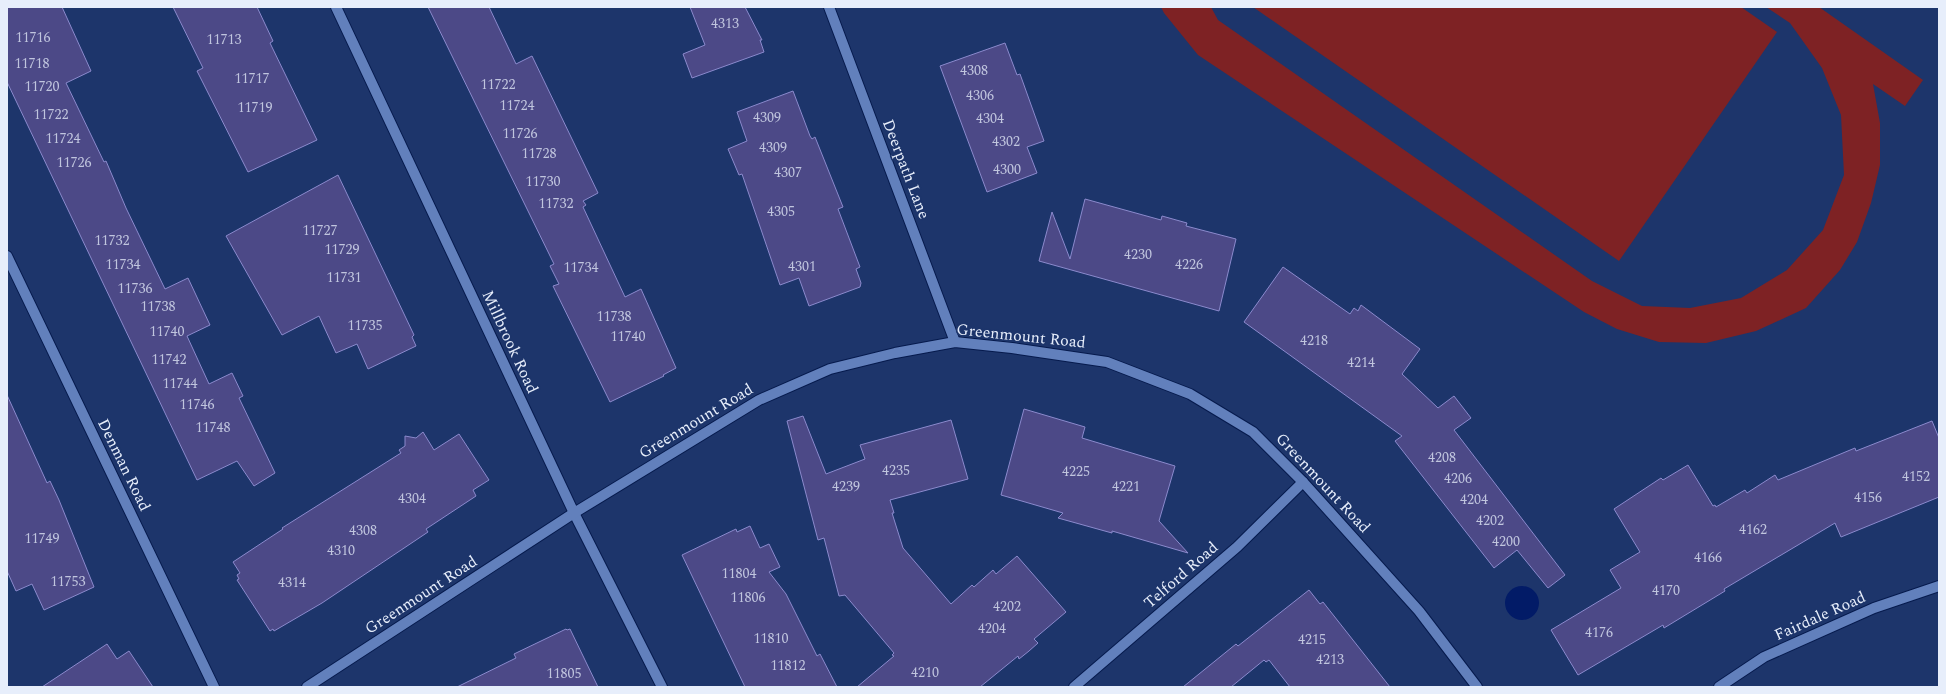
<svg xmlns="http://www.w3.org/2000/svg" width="1946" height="694" font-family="Spectral,serif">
  <rect width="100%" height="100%" fill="#1d356b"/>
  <g fill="#7e2224">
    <path d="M1161 7H1211L1218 20 1592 281 1642 306 1690 308 1741 298 1787 270 1823 230 1844 175 1841 115 1822 68 1790 23 1766 7H1819L1923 80 1905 106 1873 84 1880 123V165L1871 203 1857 242 1840 270 1806 308 1756 331 1706 343 1659 342 1617 329 1584 312 1198 55 1164 13Z"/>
    <path d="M1253 7H1741L1777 32 1619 261Z"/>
  </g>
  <circle fill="#021b67" cx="1522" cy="603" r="17"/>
  <g fill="#4c4987" stroke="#8b8acd">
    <path d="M7 7H62L91 71 66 83 104 162 106 161 126 208 165 289 188 278 210 325 187 336 209 384 232 373 243 396 239 398 275 473 254 486 237 461 197 480 7 82Z"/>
    <path d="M173 7H257L273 41 270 43 317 140 248 172 197 71 203 68Z"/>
    <path d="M428 7H489L516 64 532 56 598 193 583 201 586 205 583 207 625 297 641 289 676 368 663 375 664 376 610 402 553 286 559 284 550 266 554 264Z"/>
    <path d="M690 7H745L762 40H760L764 52 692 78 683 54 705 45Z"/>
    <path d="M1005 43 1017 75 1020 74 1044 141 1027 147 1037 173 987 192 940 66Z"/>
    <path d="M793 91 810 136 812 139 815 137 843 207 838 209 860 267 856 269 861 283 860 287 809 306 799 278 780 285 742 174 739 175 728 149 747 141 737 112Z"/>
    <path d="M338 175 414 335 412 337 416 346 368 369 357 344 336 353 319 316 282 335 226 236Z"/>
    <path d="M1085 199 1161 220 1162 216 1187 223 1186 226 1236 239 1219 311 1039 261 1052 212 1070 259Z"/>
    <path d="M1283 267 1350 314 1354 308 1358 311 1361 305 1420 349 1402 374 1438 408 1454 396 1471 418 1454 430 1565 575 1548 588 1517 550 1494 568 1395 441 1402 436 1244 322Z"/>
    <path d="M7 395 47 483 50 481 59 500 94 587 44 610 32 584 16 591 7 571Z"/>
    <path d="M1024 409 1085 427 1082 438 1175 466 1159 521 1188 553 1112 531V533L1058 518 1063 513 1001 495Z"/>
    <path d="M803 416 826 474 865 459 860 445 951 420 968 479 890 500 894 513H892L903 548 951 604 972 585 974 587 993 570 996 574 1017 556 1066 612 1034 639 1038 643 1029 651 1019 659 1018 656 980 687H857L894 656 892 655 894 653 845 595 839 596 824 538 818 540 787 421Z"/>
    <path d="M1932 421 1939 438V497L1841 537 1835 523 1724 589 1725 591 1664 628 1663 625 1578 675 1551 630 1621 588 1610 570 1640 552 1614 509 1661 478 1663 480 1688 465 1713 506 1715 505 1716 507 1745 490 1747 493 1775 475 1778 480 1855 448 1856 451Z"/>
    <path d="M423 432 434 450 459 434 489 480 473 490 476 496 426 529 428 532 322 603 274 631 273 629 270 631 237 580 239 579 237 575 240 573 233 562 283 529 282 528 401 453 399 450 405 446V436L416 438Z"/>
    <path d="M750 526 760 548 769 544 780 567 769 572 786 594 817 656 820 654 837 687H745L682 555 736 529 737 532Z"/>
    <path d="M1309 590 1320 604 1323 602 1390 687H1290L1269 660 1266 662 1264 660 1231 687H1183L1236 644 1238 646Z"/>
    <path d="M566 629 567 630 570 629 598 687H457L516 658 514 654Z"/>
    <path d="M107 644 117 659 129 651 153 687H42Z"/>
  </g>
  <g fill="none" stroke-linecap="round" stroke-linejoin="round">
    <g stroke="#061a4d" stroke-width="12">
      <g id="minor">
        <path d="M336 7 574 513 662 687"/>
        <path d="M829 7 955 342"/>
        <path d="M7 256 214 687"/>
        <path d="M307 687 574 513 759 400 830 369 895 353 955 342 1012 348 1107 362 1190 394 1253 432 1303 482 1419 611 1477 687"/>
        <path d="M1074 687 1237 547 1303 482"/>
        <path d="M1719 687 1764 657 1874 608 1939 586"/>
      </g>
    </g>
    <use href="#minor" stroke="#6280bc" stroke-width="10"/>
  </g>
  <g text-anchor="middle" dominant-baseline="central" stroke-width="3.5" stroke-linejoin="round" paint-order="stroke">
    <g font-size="14" fill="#c0c5de">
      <text x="725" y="23">4313</text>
      <text x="33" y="37">11716</text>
      <text x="224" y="39">11713</text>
      <text x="32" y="63">11718</text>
      <text x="974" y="70">4308</text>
      <text x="252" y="78">11717</text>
      <text x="498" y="84">11722</text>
      <text x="42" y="86">11720</text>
      <text x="980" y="95">4306</text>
      <text x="517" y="105">11724</text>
      <text x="255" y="107">11719</text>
      <text x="51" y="114">11722</text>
      <text x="767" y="117">4309</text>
      <text x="990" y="118">4304</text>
      <text x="520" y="133">11726</text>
      <text x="63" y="138">11724</text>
      <text x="1006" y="141">4302</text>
      <text x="773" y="147">4309</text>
      <text x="539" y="153">11728</text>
      <text x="74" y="162">11726</text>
      <text x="1007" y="169">4300</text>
      <text x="788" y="172">4307</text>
      <text x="543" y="181">11730</text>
      <text x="556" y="203">11732</text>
      <text x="781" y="211">4305</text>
      <text x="320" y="230">11727</text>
      <text x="112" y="240">11732</text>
      <text x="342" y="249">11729</text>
      <text x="1138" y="254">4230</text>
      <text x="123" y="264">11734</text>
      <text x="1189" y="264">4226</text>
      <text x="802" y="266">4301</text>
      <text x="581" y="267">11734</text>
      <text x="344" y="277">11731</text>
      <text x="135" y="288">11736</text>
      <text x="158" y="306">11738</text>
      <text x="614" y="316">11738</text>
      <text x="365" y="325">11735</text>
      <text x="167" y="331">11740</text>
      <text x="628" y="336">11740</text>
      <text x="1314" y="340">4218</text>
      <text x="169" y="359">11742</text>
      <text x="1361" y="362">4214</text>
      <text x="180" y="383">11744</text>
      <text x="197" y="404">11746</text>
      <text x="213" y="427">11748</text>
      <text x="1442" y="457">4208</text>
      <text x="896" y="470">4235</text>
      <text x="1076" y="471">4225</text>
      <text x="1916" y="476">4152</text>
      <text x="1458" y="478">4206</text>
      <text x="846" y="486">4239</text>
      <text x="1126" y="486">4221</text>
      <text x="1868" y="497">4156</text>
      <text x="412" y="498">4304</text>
      <text x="1474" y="499">4204</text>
      <text x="1490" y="520">4202</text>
      <text x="1753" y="529">4162</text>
      <text x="363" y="530">4308</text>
      <text x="42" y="538">11749</text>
      <text x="1506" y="541">4200</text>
      <text x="341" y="550">4310</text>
      <text x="1708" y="557">4166</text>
      <text x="739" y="573">11804</text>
      <text x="68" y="581">11753</text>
      <text x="292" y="582">4314</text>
      <text x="1666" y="590">4170</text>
      <text x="748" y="597">11806</text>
      <text x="1007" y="606">4202</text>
      <text x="992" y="628">4204</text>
      <text x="1599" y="632">4176</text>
      <text x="771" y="638">11810</text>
      <text x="1312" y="639">4215</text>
      <text x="1330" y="659">4213</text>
      <text x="788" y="665">11812</text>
      <text x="925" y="672">4210</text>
      <text x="564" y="673">11805</text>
    </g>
    <g font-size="16" fill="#e7eefb" stroke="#1d356b">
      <text transform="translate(906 169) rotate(69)">Deerpath Lane</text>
      <text transform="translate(1021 336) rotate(6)">Greenmount Road</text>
      <text transform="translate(510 342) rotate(65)">Millbrook Road</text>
      <text transform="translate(696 421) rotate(-31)">Greenmount Road</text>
      <text transform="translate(124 465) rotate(64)">Denman Road</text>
      <text transform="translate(1323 483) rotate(47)">Greenmount Road</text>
      <text transform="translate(1181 575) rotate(-41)">Telford Road</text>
      <text transform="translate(421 595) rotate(-33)">Greenmount Road</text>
      <text transform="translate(1820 616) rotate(-24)">Fairdale Road</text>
    </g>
  </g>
  <rect width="1946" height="694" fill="none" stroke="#e7eefb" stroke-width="16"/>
</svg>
